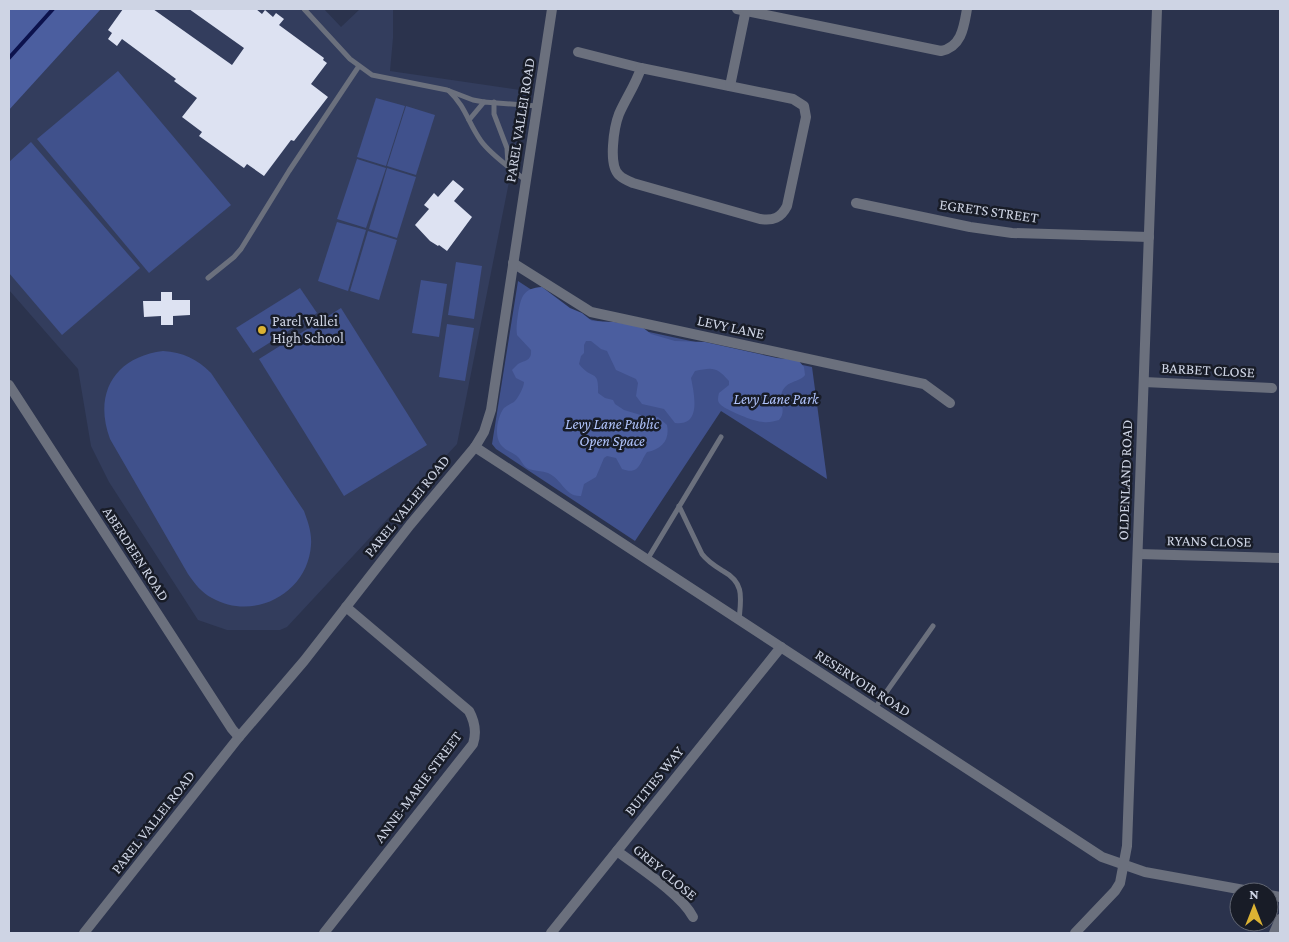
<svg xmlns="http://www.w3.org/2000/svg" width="1289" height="942" font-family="'Crimson Pro',serif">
  <rect width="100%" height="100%" fill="#2b334d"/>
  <path fill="#333d5d" d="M101 9H324L341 27 360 9H393V38L390 71 527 91 457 444 287 627 280 630H227L198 620 109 482 91 446 78 369 9 290V110Z"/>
  <g fill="#40518c">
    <path d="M118 71 231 205 149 273 37 139Z"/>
    <path d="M376 98 405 106 386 166 357 157Z"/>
    <path d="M406 106 435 115 416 175 387 166Z"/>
    <path d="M31 142 140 268 62 335 9 273V162Z"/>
    <path d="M357 159 386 168 366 228 337 219Z"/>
    <path d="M387 168 416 177 397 238 369 229Z"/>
    <path d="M337 222 366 230 348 291 318 281Z"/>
    <path d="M368 231 397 240 379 300 350 291Z"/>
    <path d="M456 262 482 266 474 319 448 315Z"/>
    <path d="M421 280 447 284 439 337 412 333Z"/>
    <path d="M518 281 570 315 812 367 827 479 721 411 635 541 496 449 492 444Z"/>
    <path d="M300 288 317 313 253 353 236 328Z"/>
    <path d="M341 308 427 445 344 496 259 359Z"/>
    <path d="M447 324 474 328 465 381 439 377Z"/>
    <path d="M163 351C183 352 197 359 211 373L304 511C308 522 312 533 311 545 308 593 254 622 212 598 202 593 195 584 188 574L110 439C93 393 115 357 163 351Z"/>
  </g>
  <g fill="#4b5e9f">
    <path d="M9 9H101L9 110Z"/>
    <path d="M542 287 570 308 582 313 592 321 614 322 641 326 651 334 675 341 705 342 777 358 798 360 804 367 805 375C799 383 787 380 782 392 779 402 787 411 779 420 774 421 769 423 763 422 755 422 725 410 720 404 717 401 718 397 719 393L729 385V381C717 367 713 367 695 371L691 378C694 393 702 427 675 423L664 409 642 404 636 396 638 383 636 379 616 370 607 351 601 349 591 341H586L584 345V353L581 356 579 364C592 381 599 368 598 393L605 398 613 400 615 404 624 410 644 416 658 417 667 425C670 440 662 449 647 452 640 461 640 476 622 469L616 458 607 456 604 458 596 477 584 484 581 496C565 497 562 479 548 473 542 471 535 471 529 469 524 467 522 462 519 458 515 453 508 452 503 447 493 439 497 417 504 408 507 405 511 404 514 402 518 398 524 387 524 382L516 378 512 370C514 368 516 366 518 364 525 360 532 361 531 350L517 335C516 328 517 321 518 314 521 297 523 288 542 287Z"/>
  </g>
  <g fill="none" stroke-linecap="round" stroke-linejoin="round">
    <path stroke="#0c124d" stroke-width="4" d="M9 58 53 9"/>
  </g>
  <g fill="#dde2f2">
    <path d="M123 9H153L232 65 244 48 189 9H256L262 14 265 10 273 17 276 13 284 19 279 25 324 58 323 60 327 63 311 84 328 97 294 141 291 140 264 176 247 164 244 168 199 136 202 132 182 117 197 98 174 81 176 79 122 39 117 46 108 39 112 33 108 30Z"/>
    <path d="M453 180 464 189 454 201 472 217 447 251 439 245 438 246 430 241 415 225 429 209 424 205 434 193 438 197Z"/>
    <path d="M161 292H172V300H190V315L173 316V325H161V316L144 317 143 301H161Z"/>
  </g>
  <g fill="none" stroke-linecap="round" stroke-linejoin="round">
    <g stroke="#6b707d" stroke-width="5">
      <path d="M304 9 350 59 372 75 447 90 473 100 484 102"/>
      <path d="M449 91C466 107 468 123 481 141 492 156 511 168 525 180"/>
      <path d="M494 102V114L507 148 508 165"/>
      <path d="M469 120 484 102 537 106"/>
      <path d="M208 278 234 257 241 249 289 171 359 66"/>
      <path d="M679 506 702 554C708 562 715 566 723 571 745 583 741 598 739 620"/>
      <path d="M647 560 721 437"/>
      <path d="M875 708 933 626"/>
    </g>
    <g stroke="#6b707d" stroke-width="10">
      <path d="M737 9 941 51C962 47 964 26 967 9"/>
      <path d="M578 52 641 68"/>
      <path d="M641 68 793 99 804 106 806 117 787 206C781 218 773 221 760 219L633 183C628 181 623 179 619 175 608 165 614 127 619 114 626 98 636 84 641 68Z"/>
      <path d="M730 86 746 9"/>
      <path d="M856 203 970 227 1012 233 1149 237"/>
      <path d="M513 263 591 312 924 384 950 403"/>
      <path d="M1144 382 1272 388"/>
      <path d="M9 385 232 729 239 737"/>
      <path d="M475 447 1102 857 1145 872 1255 892"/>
      <path d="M1138 554 1280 558"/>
      <path d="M617 851C638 867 681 894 693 917"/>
      <path d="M1269 895 1280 897"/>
      <path d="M324 933 473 744C477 732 475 722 469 711L346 607"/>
      <path d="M551 933 781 647"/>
      <path d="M1075 933 1115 891 1120 883 1127 846 1157 9"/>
      <path d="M1274 933 1280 919"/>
    </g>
    <path stroke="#6b707d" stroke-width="10" d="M84 933 239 737 304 661 410 525 475 447 484 432 491 410 552 9"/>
  </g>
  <circle fill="#dbb233" stroke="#181c27" stroke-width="2" cx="262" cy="330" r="5"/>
  <g text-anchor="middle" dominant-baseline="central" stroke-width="5" stroke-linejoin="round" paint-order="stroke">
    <g font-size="15" fill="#ced4e4" stroke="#181c27">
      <text transform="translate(520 120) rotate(-81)">PAREL VALLEI ROAD</text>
      <text transform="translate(989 211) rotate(8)">EGRETS STREET</text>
      <text transform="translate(731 327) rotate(12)">LEVY LANE</text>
      <text transform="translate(1208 370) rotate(3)">BARBET CLOSE</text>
      <text transform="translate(1125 480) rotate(-88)">OLDENLAND ROAD</text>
      <text transform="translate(407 506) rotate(-51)">PAREL VALLEI ROAD</text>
      <text transform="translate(1209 541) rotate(1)">RYANS CLOSE</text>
      <text transform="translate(136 554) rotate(57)">ABERDEEN ROAD</text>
      <text transform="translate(863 683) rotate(33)">RESERVOIR ROAD</text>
      <text transform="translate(654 781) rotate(-51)">BULTIES WAY</text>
      <text transform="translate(418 787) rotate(-53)">ANNE-MARIE STREET</text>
      <text transform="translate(153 822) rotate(-52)">PAREL VALLEI ROAD</text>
      <text transform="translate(665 872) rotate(40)">GREY CLOSE</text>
    </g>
    <g font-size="15" fill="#ced4e4" stroke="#181c27" text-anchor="start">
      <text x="272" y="321">Parel Vallei<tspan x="272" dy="17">High School</tspan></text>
    </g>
    <g font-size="15" font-style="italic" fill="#b0c3fb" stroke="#181c27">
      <text x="776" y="399">Levy Lane Park</text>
      <text x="612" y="424">Levy Lane Public<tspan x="612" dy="17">Open Space</tspan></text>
    </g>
  </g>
  <rect width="1289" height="942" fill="none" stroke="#ced4e4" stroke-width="20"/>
  <g transform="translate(1254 907)"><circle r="24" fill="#181c27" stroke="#616673"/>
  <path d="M0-4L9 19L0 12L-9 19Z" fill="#dbb233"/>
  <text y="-8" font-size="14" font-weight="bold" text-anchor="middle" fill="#ced4e4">N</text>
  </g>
</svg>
